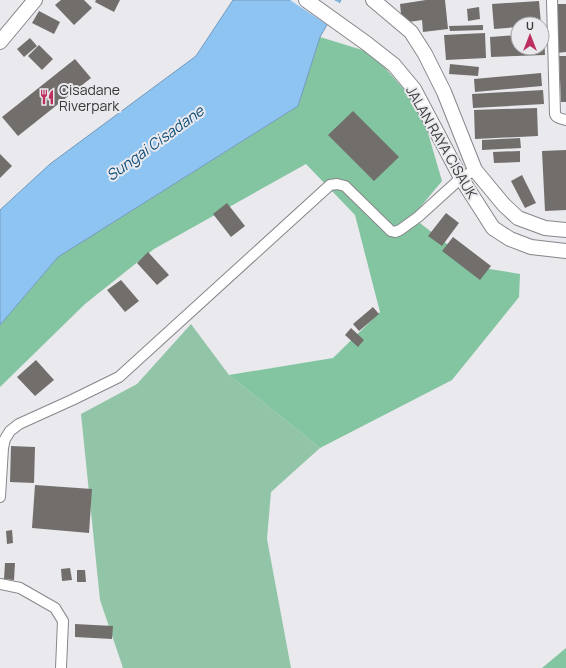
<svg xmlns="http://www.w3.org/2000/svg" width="566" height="668" font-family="Manrope,sans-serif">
  <rect width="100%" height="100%" fill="#e9e9ee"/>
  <path fill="#92c5a7" d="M191 324 229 375 320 448 271 492 267 539 291 668H123L100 600 81 414 137 384Z"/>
  <g fill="#83c5a0">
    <path d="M320 37 372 53 421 109 442 181 412 217 477 267 520 274 519 297 452 380 320 448 229 375 333 358 380 312 355 215 306 164 154 249 85 304 0 387V325L58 257 298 106Z"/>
    <path d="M566 648V668H542Z"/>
  </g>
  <path fill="#8dc4f2" stroke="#749abb" d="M233 0H341L320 37 298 106 58 257 0 325V210L50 164 196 56Z"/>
  <path fill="#e9e9ee" d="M290 0H334L341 4 329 26Z"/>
  <g fill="#726e6b">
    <path d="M61 0H84L92 8 74 25 55 5Z"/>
    <path d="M96 0H120L114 12 95 2Z"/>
    <path d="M426 0H445L448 29 423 32 422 20 402 23 400 4Z"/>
    <path d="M539 1 541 24H518V27L494 29 492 4Z"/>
    <path d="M556 4H566V52L557 53Z"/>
    <path d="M479 7 480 19 468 21 467 9Z"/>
    <path d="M39 11 60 22 54 34 32 23Z"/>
    <path d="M483 25V30L450 31 449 26Z"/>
    <path d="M485 33 486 58 446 60 444 35Z"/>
    <path d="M542 34H544L545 55 491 57 490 37 518 35V48H542Z"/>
    <path d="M30 38 37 46 24 57 17 49Z"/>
    <path d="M39 45 53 59 42 70 28 56Z"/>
    <path d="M559 56H566V102H561Z"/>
    <path d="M75 59 91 78 18 136 2 117Z"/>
    <path d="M450 64 479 67 478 76 449 74Z"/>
    <path d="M541 73 542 86 475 92 474 79Z"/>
    <path d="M543 90 544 104 473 108 472 94Z"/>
    <path d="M537 108 538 136 475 139 474 110Z"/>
    <path d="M353 111 399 157 374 181 328 135Z"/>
    <path d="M520 138 521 148 482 150V140Z"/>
    <path d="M566 150V210L545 211 542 151Z"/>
    <path d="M520 151V162L494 163 493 152Z"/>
    <path d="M0 154 12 166 0 178Z"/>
    <path d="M522 175 536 203 525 208 511 181Z"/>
    <path d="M227 203 245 226 231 237 213 214Z"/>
    <path d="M446 213 459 223 442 246 428 236Z"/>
    <path d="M453 237 491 266 480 280 442 251Z"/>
    <path d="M148 252 169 275 157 285 137 263Z"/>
    <path d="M121 280 139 301 125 312 107 290Z"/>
    <path d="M373 307 379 314 359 331 353 324Z"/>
    <path d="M351 328 364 340 358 347 345 335Z"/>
    <path d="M36 360 54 380 35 396 17 377Z"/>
    <path d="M11 446 35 447 34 483 10 482Z"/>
    <path d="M35 485 92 489 89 533 32 528Z"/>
    <path d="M12 530 13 543 7 544 6 531Z"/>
    <path d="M5 563H15L14 580 4 579Z"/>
    <path d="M70 568 72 580 62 581 61 569Z"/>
    <path d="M77 570H85L86 582H77Z"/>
    <path d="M75 624 113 626 112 639 75 637Z"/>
  </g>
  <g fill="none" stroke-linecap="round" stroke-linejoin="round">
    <g stroke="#87868b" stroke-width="12">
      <g id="street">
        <path d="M552 0 555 114C556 118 562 119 566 120"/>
        <path d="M0 497 3 448 5 439 10 431 19 424 72 400 119 377 330 185 337 184 345 186 391 231 395 232 400 230 418 217 461 178 475 170"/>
        <path d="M0 584 20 588 55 608 63 621 61 668"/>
      </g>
    </g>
    <g stroke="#87868b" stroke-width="16">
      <g id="secondary">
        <path d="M306 0 366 43 394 65 414 89 461 178 493 228 510 239 531 247 566 251"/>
        <path d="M373 0 411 32 425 54 444 92 475 170 504 205 518 218 545 228 566 230"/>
        <path d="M0 42 35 0"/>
      </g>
    </g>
    <use href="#street" stroke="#fff" stroke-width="10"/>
    <use href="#secondary" stroke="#fff" stroke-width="14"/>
  </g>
  <defs>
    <g id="restaurant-bare" transform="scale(1.2)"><path d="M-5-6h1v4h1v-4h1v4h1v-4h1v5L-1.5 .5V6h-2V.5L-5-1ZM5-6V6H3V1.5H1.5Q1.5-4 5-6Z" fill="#bb2e5e" stroke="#e9e9ee" stroke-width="2.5" paint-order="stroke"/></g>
  </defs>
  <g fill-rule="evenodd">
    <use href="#restaurant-bare" x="47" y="97"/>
  </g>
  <g text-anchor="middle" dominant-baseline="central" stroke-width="4" stroke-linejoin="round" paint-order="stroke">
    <g font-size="14" fill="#39393b" stroke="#e9e9ee" text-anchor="start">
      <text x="59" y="89">Cisadane<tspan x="59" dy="16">Riverpark</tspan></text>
    </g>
    <g font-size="14" fill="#39393b" stroke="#e9e9ee">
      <text transform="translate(442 142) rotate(60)">JALAN RAYA CISAUK</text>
    </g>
    <g font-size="15" font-style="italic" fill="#11507a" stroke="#e9e9ee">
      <text transform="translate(155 143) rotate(-36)">Sungai Cisadane</text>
    </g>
  </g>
  <g transform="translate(530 36)"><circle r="19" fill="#e9e9ee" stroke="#a3a3a6"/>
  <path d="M0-3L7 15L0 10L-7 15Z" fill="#bb2e5e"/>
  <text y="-6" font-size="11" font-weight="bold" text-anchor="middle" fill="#39393b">U</text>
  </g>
</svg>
